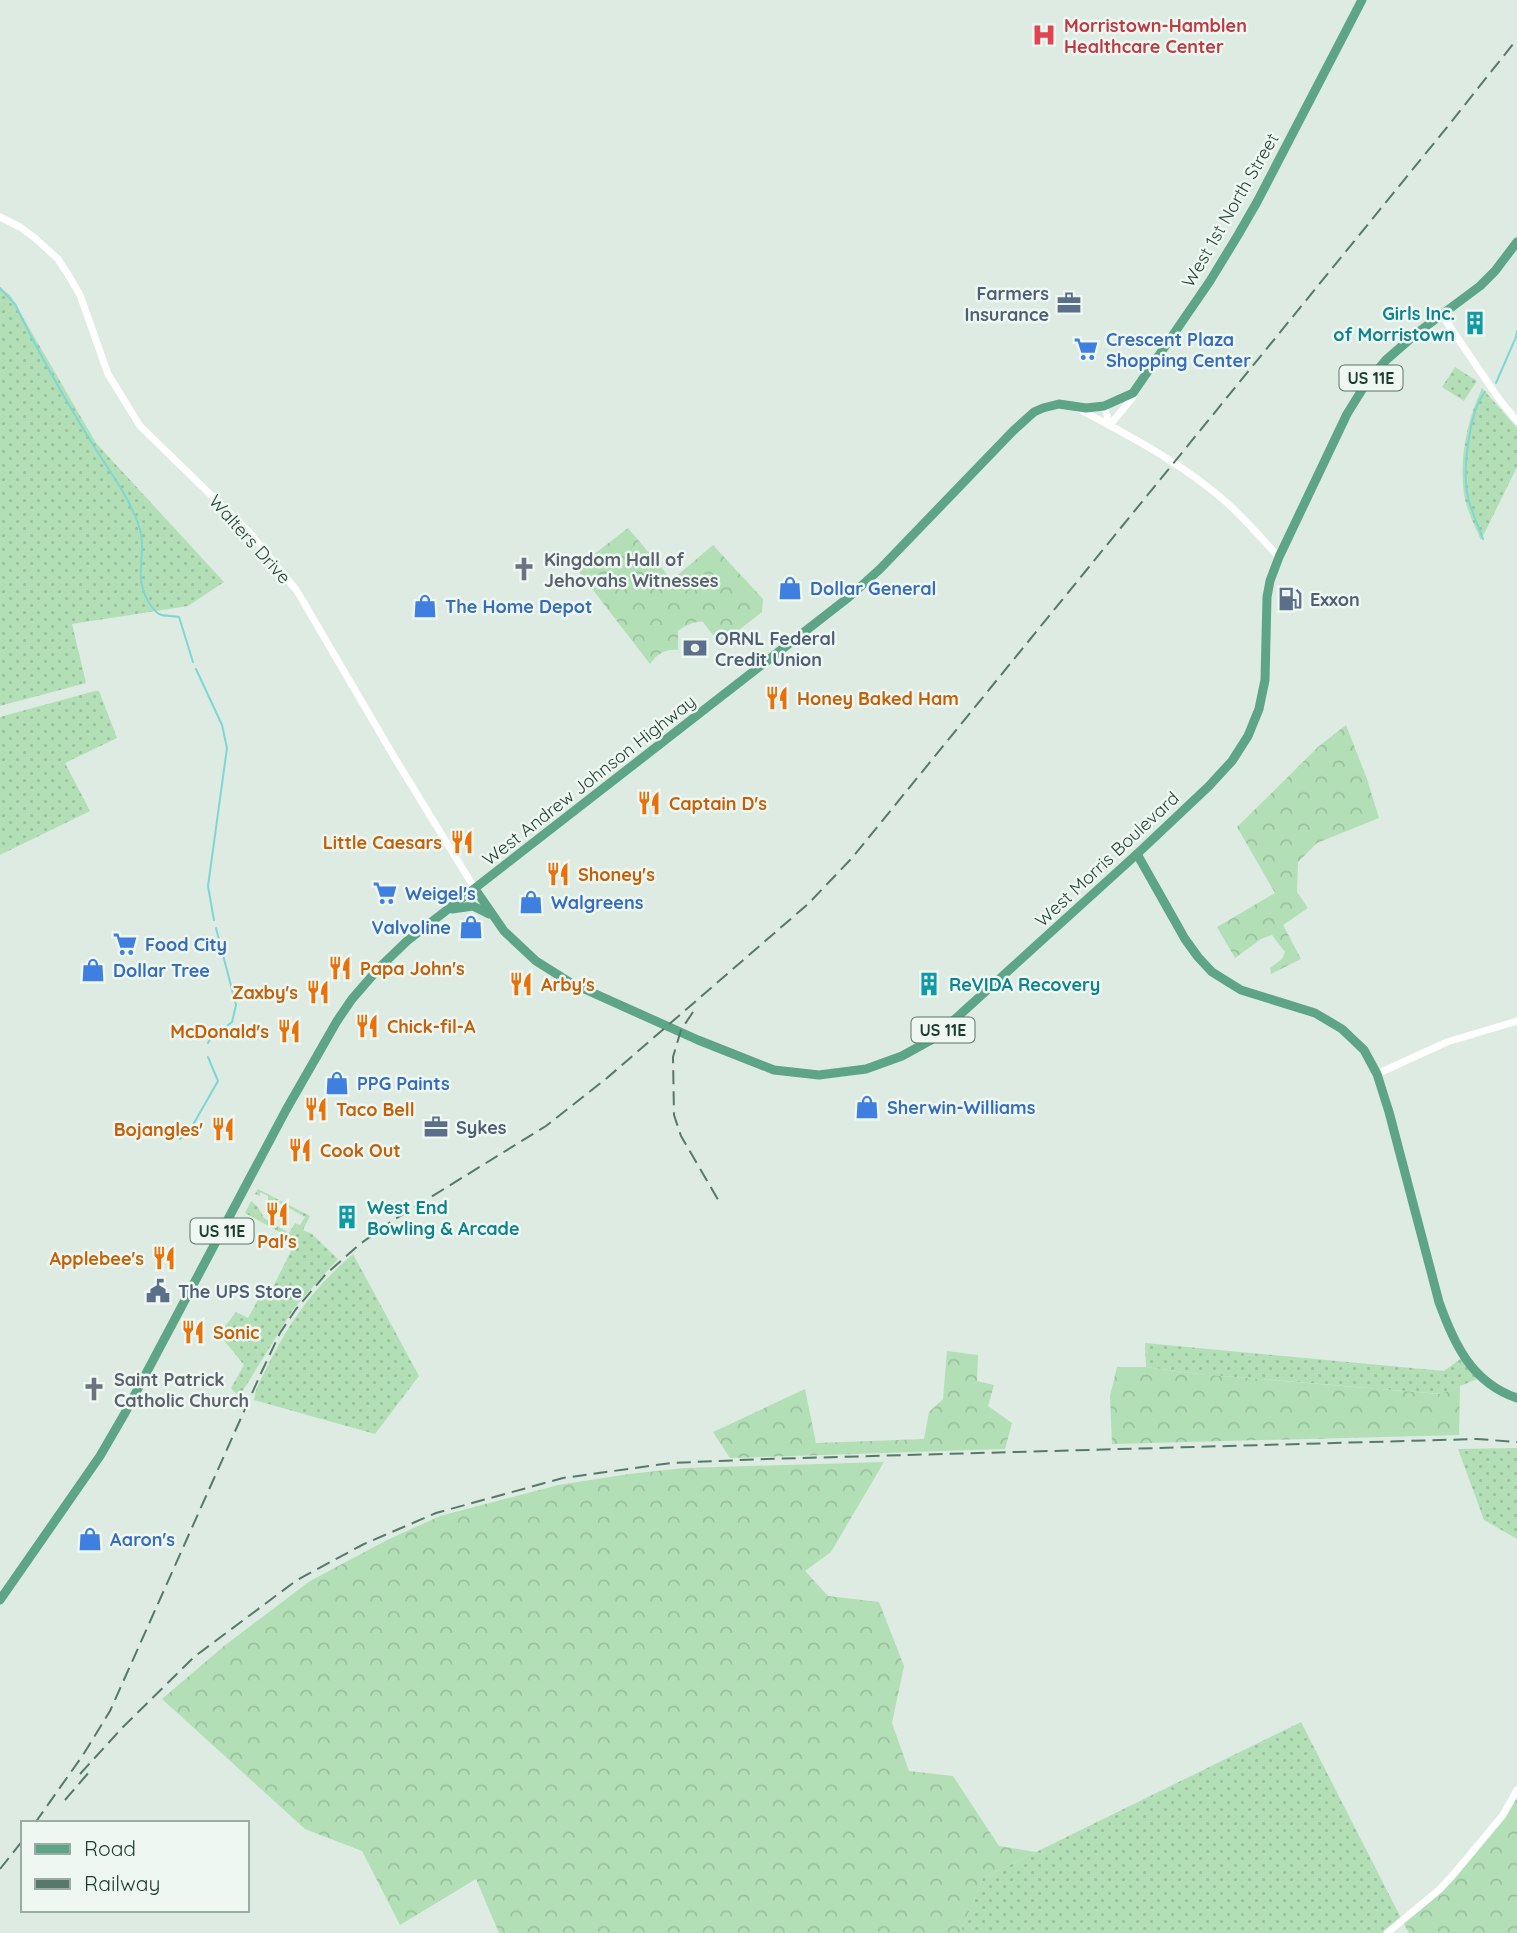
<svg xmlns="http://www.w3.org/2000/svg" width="1517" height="1933" font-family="Quicksand,sans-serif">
  <defs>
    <pattern id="grass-dots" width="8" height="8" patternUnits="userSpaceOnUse" patternTransform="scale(1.75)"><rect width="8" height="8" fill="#b3dfb7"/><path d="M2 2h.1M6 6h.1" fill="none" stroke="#9ac09e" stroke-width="1.8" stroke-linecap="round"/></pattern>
    <pattern id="forest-crowns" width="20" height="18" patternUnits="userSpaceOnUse" patternTransform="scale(1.75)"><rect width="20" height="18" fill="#b3dfb7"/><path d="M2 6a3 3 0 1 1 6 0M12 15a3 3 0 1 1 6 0" fill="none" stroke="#9ac09e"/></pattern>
  </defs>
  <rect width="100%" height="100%" fill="#ddebe2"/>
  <g fill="url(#grass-dots)">
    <path d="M0 288 10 295 96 443 224 582 188 606 72 624 86 683 0 706Z"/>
    <path d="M1455 367 1477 381 1464 401 1442 387Z"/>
    <path d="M1482 388 1517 428V467L1481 540C1475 526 1466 509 1464 494 1459 458 1467 421 1482 388Z"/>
    <path d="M95 691H99L117 738 65 763 90 811 0 855V717Z"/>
    <path d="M258 1189 310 1216 303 1230 312 1234 338 1259 294 1308 239 1397 231 1388 244 1365 219 1334 236 1312 248 1318 259 1298 261 1299 264 1294 268 1297 296 1241 245 1213 251 1201 258 1207 264 1218 289 1233 295 1223 300 1225 305 1217 276 1201 268 1200V1196L260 1192V1196L255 1194Z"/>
    <path d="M353 1254 419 1376 375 1434 254 1400 256 1390C282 1334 305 1295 353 1254Z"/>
    <path d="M1145 1343 1444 1371 1463 1357 1482 1377 1441 1394 1199 1374 1146 1367Z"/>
    <path d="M1517 1448V1539L1484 1520 1458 1449Z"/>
    <path d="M1301 1722 1402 1920 1384 1933H960L983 1878Z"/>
  </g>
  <g fill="url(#forest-crowns)">
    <path d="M628 528 672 580 713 545 763 599 762 612 731 636 720 641 716 639 703 622C694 621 685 626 678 631V650C665 649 657 654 650 664L576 568Z"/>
    <path d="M1346 725 1367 779 1379 818 1317 843 1298 862 1297 892 1308 908 1283 925 1301 959 1271 974 1270 968 1282 959 1285 952 1272 935 1261 939 1235 958 1217 927 1275 893 1237 827 1318 747Z"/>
    <path d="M947 1351 978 1355 977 1381 994 1385 988 1406 1012 1423 1005 1449 730 1458 713 1432 805 1389 816 1443 924 1439 929 1412 943 1399Z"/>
    <path d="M1117 1367H1146L1199 1374 1440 1394 1460 1386 1459 1435 1112 1444 1110 1396Z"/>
    <path d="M884 1462 831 1552 805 1571 828 1596 879 1602 904 1666 892 1723 909 1771 953 1776 999 1846 1036 1852 983 1878 960 1933H499L476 1879 400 1925 362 1851 305 1829 162 1699 224 1646 310 1581 387 1540 440 1516 558 1485 629 1474 684 1468Z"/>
    <path d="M1517 1790V1933H1409L1402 1921 1418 1909 1503 1815Z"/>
  </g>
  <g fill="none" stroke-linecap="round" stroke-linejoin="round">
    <g stroke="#7ed7d5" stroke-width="2">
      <path d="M0 288 15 304C37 350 63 396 90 440 107 468 127 493 138 523 149 552 132 573 148 601 151 606 154 611 159 614 165 617 173 615 179 617L193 662"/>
      <path d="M1496 383 1516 337 1517 331"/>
      <path d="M1483 539C1478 525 1471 511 1468 497 1462 473 1469 411 1485 392"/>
      <path d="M196 669 222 725 227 748 208 886 214 920"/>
      <path d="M208 1043 210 1039 232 1022 236 1005 216 928"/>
      <path d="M180 1139 190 1130 218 1081 208 1057"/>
    </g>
    <g stroke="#fff" stroke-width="7">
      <path d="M0 217 20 227 35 238 58 259 69 276 80 295 108 374 140 426 250 533 297 591 393 755 475 889"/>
      <path d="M1442 315 1499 399 1517 421"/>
      <path d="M1104 406 1110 425"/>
      <path d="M1079 409C1130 436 1182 463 1226 502 1245 519 1262 539 1279 557"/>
      <path d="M1110 425 1133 397V393"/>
      <path d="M1377 1074 1447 1042 1517 1021"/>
      <path d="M1387 1933 1439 1890 1453 1875 1503 1815 1517 1790"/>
    </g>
    <g stroke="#5da586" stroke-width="9">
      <path d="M1137 854 1185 939 1198 957 1212 972 1241 990 1315 1013 1342 1029 1364 1050 1377 1074 1389 1112 1439 1302C1454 1344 1472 1383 1517 1398"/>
      <path d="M475 889 504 931 536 961 571 983 698 1040 774 1070 819 1075 866 1069 902 1056 931 1040 943 1030 1137 854 1209 786 1232 761 1248 736 1259 709 1265 680 1267 597 1270 581 1279 557 1347 414 1365 385 1386 360 1417 333 1480 286 1495 271 1517 242"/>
      <path d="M452 909 473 906 489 914"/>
      <path d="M0 1600 100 1456 125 1413 286 1110 337 1021 352 999 379 968 407 941 849 597 880 569 1013 431 1034 412 1043 408 1059 404 1086 408 1104 406 1133 393 1210 281 1238 235 1257 202 1362 0"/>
    </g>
    <g stroke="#57786a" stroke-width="2" stroke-dasharray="14 7" stroke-linecap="butt">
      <path d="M693 1012 681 1030 673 1057 674 1115 681 1136 720 1203"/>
      <path d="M80 1774 123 1727 194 1657 297 1580 364 1544 436 1513 563 1478 671 1463 766 1459 1477 1439 1517 1442"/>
      <path d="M65 1800 90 1771"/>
      <path d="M35 1823 83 1755 110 1711 262 1371 280 1333 296 1309 326 1274 360 1244 392 1221 546 1126 607 1078 808 904 852 858 1448 126 1517 39"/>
      <path d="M0 1869 23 1840"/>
    </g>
  </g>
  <defs>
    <g id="hospital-bare" transform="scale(1.89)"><path d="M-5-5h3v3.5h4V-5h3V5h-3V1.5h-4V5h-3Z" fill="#e0444e" stroke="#eef7f1" stroke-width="2.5" paint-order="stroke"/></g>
    <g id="office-bare" transform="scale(1.89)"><path d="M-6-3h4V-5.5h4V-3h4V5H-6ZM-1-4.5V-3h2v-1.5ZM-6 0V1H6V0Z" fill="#5c6f8a" stroke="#eef7f1" stroke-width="2.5" paint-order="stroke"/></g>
    <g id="building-bare" transform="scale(1.89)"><path d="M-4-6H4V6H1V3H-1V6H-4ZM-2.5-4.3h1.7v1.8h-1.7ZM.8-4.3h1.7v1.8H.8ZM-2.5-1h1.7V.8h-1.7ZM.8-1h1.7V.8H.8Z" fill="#0f9aa8" stroke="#eef7f1" stroke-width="2.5" paint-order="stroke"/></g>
    <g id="supermarket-bare" transform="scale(1.89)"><path d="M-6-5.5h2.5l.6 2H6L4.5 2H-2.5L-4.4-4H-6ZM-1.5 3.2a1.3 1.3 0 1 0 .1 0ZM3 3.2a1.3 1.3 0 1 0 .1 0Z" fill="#3f7fe0" stroke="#eef7f1" stroke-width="2.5" paint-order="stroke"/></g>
    <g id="church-bare" transform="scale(1.89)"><path d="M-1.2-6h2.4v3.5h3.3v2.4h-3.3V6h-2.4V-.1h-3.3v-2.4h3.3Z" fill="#6b7280" stroke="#eef7f1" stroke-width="2.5" paint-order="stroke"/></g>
    <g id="shop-bare" transform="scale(1.89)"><path d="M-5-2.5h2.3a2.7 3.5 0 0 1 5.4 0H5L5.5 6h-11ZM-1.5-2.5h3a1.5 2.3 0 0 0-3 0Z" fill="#3f7fe0" stroke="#eef7f1" stroke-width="2.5" paint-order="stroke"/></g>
    <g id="fuel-bare" transform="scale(1.89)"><path d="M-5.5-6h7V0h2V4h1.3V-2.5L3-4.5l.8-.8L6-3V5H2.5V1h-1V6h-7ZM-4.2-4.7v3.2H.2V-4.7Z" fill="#5c6f8a" stroke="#eef7f1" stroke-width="2.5" paint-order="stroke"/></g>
    <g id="bank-bare" transform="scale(1.89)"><path d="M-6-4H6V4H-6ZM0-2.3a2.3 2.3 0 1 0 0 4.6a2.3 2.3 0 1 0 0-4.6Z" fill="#5c6f8a" stroke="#eef7f1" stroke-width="2.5" paint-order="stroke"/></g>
    <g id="restaurant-bare" transform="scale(1.89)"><path d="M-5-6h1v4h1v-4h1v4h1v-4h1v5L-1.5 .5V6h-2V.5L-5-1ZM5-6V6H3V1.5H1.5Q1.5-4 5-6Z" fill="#e8710a" stroke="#eef7f1" stroke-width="2.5" paint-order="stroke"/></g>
    <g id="civic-bare" transform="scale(1.89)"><path d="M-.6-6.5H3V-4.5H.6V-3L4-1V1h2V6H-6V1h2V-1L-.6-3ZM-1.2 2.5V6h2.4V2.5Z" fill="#5c6f8a" stroke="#eef7f1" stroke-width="2.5" paint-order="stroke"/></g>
  </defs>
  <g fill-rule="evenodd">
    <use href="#hospital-bare" x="1044" y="35"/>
    <use href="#office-bare" x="1069" y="303"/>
    <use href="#building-bare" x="1475" y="323"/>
    <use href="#supermarket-bare" x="1086" y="349"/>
    <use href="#church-bare" x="524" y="569"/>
    <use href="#shop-bare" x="790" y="588"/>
    <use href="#fuel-bare" x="1290" y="599"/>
    <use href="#shop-bare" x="425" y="606"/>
    <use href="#bank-bare" x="695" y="648"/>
    <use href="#restaurant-bare" x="777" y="698"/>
    <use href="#restaurant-bare" x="649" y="803"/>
    <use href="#restaurant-bare" x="462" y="842"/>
    <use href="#restaurant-bare" x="558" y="874"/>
    <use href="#supermarket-bare" x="385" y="893"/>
    <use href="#shop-bare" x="531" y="902"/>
    <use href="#shop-bare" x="471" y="927"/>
    <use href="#supermarket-bare" x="125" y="944"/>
    <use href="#restaurant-bare" x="340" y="968"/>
    <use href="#shop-bare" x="93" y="970"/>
    <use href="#restaurant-bare" x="521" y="984"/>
    <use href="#building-bare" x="929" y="984"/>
    <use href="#restaurant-bare" x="318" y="992"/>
    <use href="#restaurant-bare" x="367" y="1026"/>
    <use href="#restaurant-bare" x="289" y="1031"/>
    <use href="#shop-bare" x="337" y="1083"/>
    <use href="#shop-bare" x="867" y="1107"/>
    <use href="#restaurant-bare" x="316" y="1109"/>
    <use href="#office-bare" x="436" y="1127"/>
    <use href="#restaurant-bare" x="223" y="1129"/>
    <use href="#restaurant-bare" x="300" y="1150"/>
    <use href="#restaurant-bare" x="277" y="1214"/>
    <use href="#building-bare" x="347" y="1217"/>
    <use href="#restaurant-bare" x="164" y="1258"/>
    <use href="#civic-bare" x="158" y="1291"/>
    <use href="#restaurant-bare" x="193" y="1332"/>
    <use href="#church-bare" x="94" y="1389"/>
    <use href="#shop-bare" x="90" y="1539"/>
  </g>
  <g text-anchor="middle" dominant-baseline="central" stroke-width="5" stroke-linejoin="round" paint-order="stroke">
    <g fill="#eef7f1" stroke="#5c7468" stroke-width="2">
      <rect x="1339.5" y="365.5" width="63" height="25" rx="5"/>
      <rect x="911.5" y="1017.5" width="63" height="25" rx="5"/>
      <rect x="190.5" y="1218.5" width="63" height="25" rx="5"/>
    </g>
    <g font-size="16" font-weight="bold" fill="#1d3c2e">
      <text x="1371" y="378">US 11E</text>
      <text x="943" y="1030">US 11E</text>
      <text x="222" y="1231">US 11E</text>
    </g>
    <g font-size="18" font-weight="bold" fill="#be3a42" stroke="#eef7f1" text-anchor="start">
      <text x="1064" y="25">Morristown-Hamblen<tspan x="1064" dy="21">Healthcare Center</tspan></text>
    </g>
    <g font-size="18" fill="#1d3c2e" stroke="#eef7f1">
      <text transform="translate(1230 210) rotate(-60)">West 1st North Street</text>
      <text transform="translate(250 539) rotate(48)">Walters Drive</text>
      <text transform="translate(589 780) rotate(-38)">West Andrew Johnson Highway</text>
      <text transform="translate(1107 859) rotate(-43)">West Morris Boulevard</text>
    </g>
    <g font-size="18" font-weight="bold" fill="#4e5e75" stroke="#eef7f1" text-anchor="start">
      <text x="1049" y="293" text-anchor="end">Farmers<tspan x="1049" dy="21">Insurance</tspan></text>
      <text x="1310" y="599">Exxon</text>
      <text x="715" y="638">ORNL Federal<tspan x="715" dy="21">Credit Union</tspan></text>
      <text x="456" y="1127">Sykes</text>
      <text x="178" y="1291">The UPS Store</text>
    </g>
    <g font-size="18" font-weight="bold" fill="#0d838f" stroke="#eef7f1" text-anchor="start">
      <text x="1455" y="313" text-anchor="end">Girls Inc.<tspan x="1455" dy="21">of Morristown</tspan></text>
      <text x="949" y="984">ReVIDA Recovery</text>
      <text x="367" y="1207">West End<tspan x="367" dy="21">Bowling &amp; Arcade</tspan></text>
    </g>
    <g font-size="18" font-weight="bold" fill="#366cbe" stroke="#eef7f1" text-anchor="start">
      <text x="1106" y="339">Crescent Plaza<tspan x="1106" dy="21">Shopping Center</tspan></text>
      <text x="810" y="588">Dollar General</text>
      <text x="445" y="606">The Home Depot</text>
      <text x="405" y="893">Weigel's</text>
      <text x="551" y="902">Walgreens</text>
      <text x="451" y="927" text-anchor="end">Valvoline</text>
      <text x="145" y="944">Food City</text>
      <text x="113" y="970">Dollar Tree</text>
      <text x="357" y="1083">PPG Paints</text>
      <text x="887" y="1107">Sherwin-Williams</text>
      <text x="110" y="1539">Aaron's</text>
    </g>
    <g font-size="18" font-weight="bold" fill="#5b616d" stroke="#eef7f1" text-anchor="start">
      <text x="544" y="559">Kingdom Hall of<tspan x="544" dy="21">Jehovahs Witnesses</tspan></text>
      <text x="114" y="1379">Saint Patrick<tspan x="114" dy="21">Catholic Church</tspan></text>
    </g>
    <g font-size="18" font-weight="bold" fill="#c56008" stroke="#eef7f1" text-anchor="start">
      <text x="797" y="698">Honey Baked Ham</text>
      <text x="669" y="803">Captain D's</text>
      <text x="442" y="842" text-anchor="end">Little Caesars</text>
      <text x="578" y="874">Shoney's</text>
      <text x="360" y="968">Papa John's</text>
      <text x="541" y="984">Arby's</text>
      <text x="298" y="992" text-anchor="end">Zaxby's</text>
      <text x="387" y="1026">Chick-fil-A</text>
      <text x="269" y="1031" text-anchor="end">McDonald's</text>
      <text x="336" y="1109">Taco Bell</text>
      <text x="203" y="1129" text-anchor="end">Bojangles'</text>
      <text x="320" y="1150">Cook Out</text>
      <text x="277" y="1241" text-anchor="middle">Pal's</text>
      <text x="144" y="1258" text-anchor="end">Applebee's</text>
      <text x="213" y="1332">Sonic</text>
    </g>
  </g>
  <rect x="21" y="1821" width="228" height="91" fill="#eef7f1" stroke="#9aaca3" stroke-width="2"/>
  <rect x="35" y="1844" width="35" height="10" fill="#5da586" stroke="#9aaca3" stroke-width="2"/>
  <text x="84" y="1856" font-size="21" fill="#1d3c2e">Road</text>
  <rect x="35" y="1879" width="35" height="10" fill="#57786a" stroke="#9aaca3" stroke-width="2"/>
  <text x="84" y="1891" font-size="21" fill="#1d3c2e">Railway</text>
</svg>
